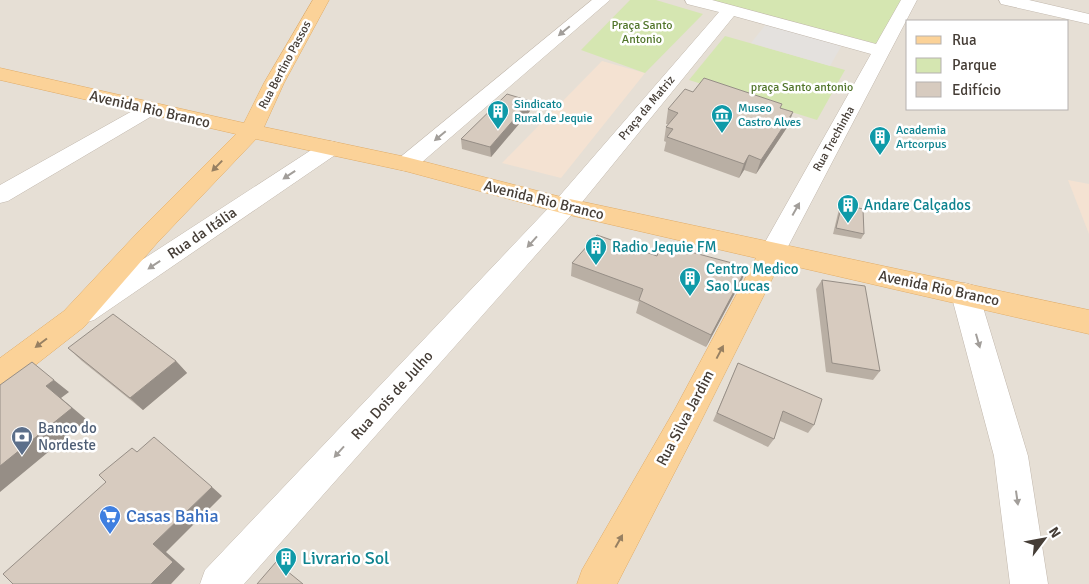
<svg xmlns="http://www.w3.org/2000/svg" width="1089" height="584" font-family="Signika,sans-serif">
  <rect width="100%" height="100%" fill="#f3eee7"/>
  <path fill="#e6dfd5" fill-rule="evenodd" d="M0 0H1089V584H0ZM908 21H1068V109H908Z"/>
  <g fill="#f4e2d2">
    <path d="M602 61 645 73 561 178 502 163Z"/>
    <path d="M1068 180 1089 184V234Z"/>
  </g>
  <g fill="#d5e6b1">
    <path d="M630 0H656L703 14 645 73 581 50Z"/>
    <path d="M709 0H904L881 45Z"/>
    <path d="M725 36 845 70 817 120 689 80Z"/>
  </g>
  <path fill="#e4e1de" d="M767 23 843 43 830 66 751 43Z"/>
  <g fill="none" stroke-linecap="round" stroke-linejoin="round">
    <g stroke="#c1b7ac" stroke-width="1">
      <g id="minor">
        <path d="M592 0H610L414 169 406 171 398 169 395 164 398 159Z"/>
        <path d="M685 0H712L876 44 901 0H917L782 258 773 261 764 258 760 251 871 54 734 16 574 212 244 584H200L205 570 556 200 719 12 687 4Z"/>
        <path d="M999 0H1029L1089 14V24L1001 4Z"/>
        <path d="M150 103 157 105 160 109 157 113 8 201 0 203V185L143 105Z"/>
        <path d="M330 141 338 143 341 148 338 153 94 320 84 323 74 320 70 312 74 304 322 143Z"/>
        <path d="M965 283 975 286 979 294 1028 456 1048 584H1010L994 456 951 294 955 286Z"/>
      </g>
    </g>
    <g stroke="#e0ac68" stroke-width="1">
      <path id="major" d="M313 0H329L284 83 264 127 406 157 565 198 1089 310V334L780 263 697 429 617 584H577L582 570 675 409 756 258 565 214 405 171 256 139 157 243 84 327 11 384 0 388V358L64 311 139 231 236 134 0 80V68L244 123 264 83Z"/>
    </g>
    <use href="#minor" fill="#fff" fill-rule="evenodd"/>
    <use href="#major" fill="#fbd298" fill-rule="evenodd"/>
  </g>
  <g fill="#b9afa4">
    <path d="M693 92 781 108 788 126 756 174 744 170 739 178 664 151 666 142 664 141 666 127 668 124H666L668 109Z"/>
    <path d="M530 111 491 157 462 149 461 139Z"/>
    <path d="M842 204 864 234 861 239 833 234 839 209Z"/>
    <path d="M657 256 742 280 706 347 636 313 639 302 571 276 572 263Z"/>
    <path d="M822 280 880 371 873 380 826 372 816 289Z"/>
    <path d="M68 348 176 361 187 373 143 410 82 361Z"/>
    <path d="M738 363 814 425 808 433 780 421 774 439 768 447 713 421Z"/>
  </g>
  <g fill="#968e86">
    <path d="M530 101V111L491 157 490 147Z"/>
    <path d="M793 112 788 126 756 174 761 160Z"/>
    <path d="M749 155 744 170 739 178 744 164Z"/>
    <path d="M747 267 742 280 706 347 711 335Z"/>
    <path d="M176 361 187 373 143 410 130 398Z"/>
    <path d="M54 380 69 392 61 398 87 420 0 492V466L46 386Z"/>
    <path d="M212 487 222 496 166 552 185 569 171 584H151L153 544Z"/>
  </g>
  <g fill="#d7cbbf" stroke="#968e86">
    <path d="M704 78 782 104 780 108 793 112 761 160 749 155 744 164 667 137 673 129 666 127 678 113 668 109 685 89 693 92Z"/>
    <path d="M507 94 530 101 490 147 461 139Z"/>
    <path d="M842 204 863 209 864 234 836 228Z"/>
    <path d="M597 235 657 256 661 244 747 267 711 335 639 300 643 289 572 263Z"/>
    <path d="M822 280 865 286 880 371 832 363Z"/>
    <path d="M113 314 176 361 130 398 68 348Z"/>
    <path d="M32 362 54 380 46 386 72 408 0 466V385Z"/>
    <path d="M738 363 822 399 814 425 783 411 774 439 717 413Z"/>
    <path d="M154 437 212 487 153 544 173 562 151 584H13L3 574 106 482 99 475 132 448 137 452Z"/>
    <path d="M276 562 303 584H257Z"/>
  </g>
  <defs><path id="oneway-solid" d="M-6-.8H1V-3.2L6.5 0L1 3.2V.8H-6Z" transform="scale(1.25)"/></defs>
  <g fill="#a29e9a">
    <use href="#oneway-solid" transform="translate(564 31) rotate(140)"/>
    <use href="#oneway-solid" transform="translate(440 136) rotate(140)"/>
    <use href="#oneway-solid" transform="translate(289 175) rotate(146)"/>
    <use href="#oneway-solid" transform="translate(796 209) rotate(-61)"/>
    <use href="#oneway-solid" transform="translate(532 242) rotate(132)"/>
    <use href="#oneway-solid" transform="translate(154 265) rotate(146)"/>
    <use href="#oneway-solid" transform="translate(978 341) rotate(74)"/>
    <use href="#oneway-solid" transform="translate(339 452) rotate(132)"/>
    <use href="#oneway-solid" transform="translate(1017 498) rotate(82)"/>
  </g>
  <g fill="#978062">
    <use href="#oneway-solid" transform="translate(217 166) rotate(134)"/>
    <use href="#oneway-solid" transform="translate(41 343) rotate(143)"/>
    <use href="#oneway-solid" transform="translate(720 352) rotate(-62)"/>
    <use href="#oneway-solid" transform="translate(619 541) rotate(-61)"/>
  </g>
  <defs>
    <g id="building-pin" transform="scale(1.125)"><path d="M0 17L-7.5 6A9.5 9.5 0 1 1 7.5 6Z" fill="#0f9aa8" stroke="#fff"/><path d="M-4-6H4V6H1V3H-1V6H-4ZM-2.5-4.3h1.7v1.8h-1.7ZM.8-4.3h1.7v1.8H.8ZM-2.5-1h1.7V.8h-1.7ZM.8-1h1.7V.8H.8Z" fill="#fff"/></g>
    <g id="museum-pin" transform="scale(1.125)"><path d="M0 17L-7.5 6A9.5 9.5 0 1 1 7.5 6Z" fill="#0f9aa8" stroke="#fff"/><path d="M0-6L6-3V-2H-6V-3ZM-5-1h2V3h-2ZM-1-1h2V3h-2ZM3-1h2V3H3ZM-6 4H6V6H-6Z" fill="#fff"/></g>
    <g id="bank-pin" transform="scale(1.125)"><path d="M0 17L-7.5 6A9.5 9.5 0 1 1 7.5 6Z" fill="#5c6f8a" stroke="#fff"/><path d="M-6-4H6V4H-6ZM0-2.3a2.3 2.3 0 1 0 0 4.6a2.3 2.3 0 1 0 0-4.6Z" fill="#fff"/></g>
    <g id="supermarket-pin" transform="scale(1.125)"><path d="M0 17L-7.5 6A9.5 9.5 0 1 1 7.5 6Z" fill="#3f7fe0" stroke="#fff"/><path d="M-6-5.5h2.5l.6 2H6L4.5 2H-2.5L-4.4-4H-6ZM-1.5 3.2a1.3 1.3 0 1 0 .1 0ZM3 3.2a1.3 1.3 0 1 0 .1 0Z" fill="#fff"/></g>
  </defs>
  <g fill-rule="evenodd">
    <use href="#building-pin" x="498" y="111"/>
    <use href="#museum-pin" x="722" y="115"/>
    <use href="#building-pin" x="880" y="137"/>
    <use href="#building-pin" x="848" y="205"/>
    <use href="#building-pin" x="596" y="247"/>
    <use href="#building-pin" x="690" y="278"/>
    <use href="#bank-pin" x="22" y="437"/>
    <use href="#supermarket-pin" x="110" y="516"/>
    <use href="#building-pin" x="286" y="558"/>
  </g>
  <g text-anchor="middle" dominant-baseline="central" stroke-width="5" stroke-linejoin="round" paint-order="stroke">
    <g font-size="12" fill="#51752b" stroke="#fff">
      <text x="642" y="25">Praça Santo<tspan x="642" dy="14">Antonio</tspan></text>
      <text x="802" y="87">praça Santo antonio</text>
    </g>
    <g font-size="12" fill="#453d36" stroke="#fff">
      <text transform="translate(285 65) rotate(-62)">Rua Bertino Passos</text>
      <text transform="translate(647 108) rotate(-50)">Praça da Matriz</text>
      <text transform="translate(834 139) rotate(-61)">Rua Trechinha</text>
    </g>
    <g font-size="12" fill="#0d838f" stroke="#fff" text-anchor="start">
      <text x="514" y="104">Sindicato<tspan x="514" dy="14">Rural de Jequie</tspan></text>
      <text x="738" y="108">Museo<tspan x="738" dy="14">Castro Alves</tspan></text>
      <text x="896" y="130">Academia<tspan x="896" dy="14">Artcorpus</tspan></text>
    </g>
    <g font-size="15" fill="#453d36" stroke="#fff">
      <text transform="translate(150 109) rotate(13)">Avenida Rio Branco</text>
      <text transform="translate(544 200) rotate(14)">Avenida Rio Branco</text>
      <text transform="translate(202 233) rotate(-34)">Rua da Itália</text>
      <text transform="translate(939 288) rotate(12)">Avenida Rio Branco</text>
      <text transform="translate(392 395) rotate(-48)">Rua Dois de Julho</text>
      <text transform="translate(685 418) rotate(-62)">Rua Silva Jardim</text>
    </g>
    <g font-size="15" fill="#0d838f" stroke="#fff" text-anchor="start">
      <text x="864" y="205">Andare Calçados</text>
      <text x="612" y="247">Radio Jequie FM</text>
      <text x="706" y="269">Centro Medico<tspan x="706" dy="17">Sao Lucas</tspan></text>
    </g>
    <g font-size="15" fill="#4e5e75" stroke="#fff" text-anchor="start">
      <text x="38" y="428">Banco do<tspan x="38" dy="17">Nordeste</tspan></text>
    </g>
    <g font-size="18" fill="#366cbe" stroke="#fff" text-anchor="start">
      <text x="126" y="516">Casas Bahia</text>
    </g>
    <g font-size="18" fill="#0d838f" stroke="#fff" text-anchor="start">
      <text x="302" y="558">Livrario Sol</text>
    </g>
  </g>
  <rect x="906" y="20" width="162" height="90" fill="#ffffff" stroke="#b5b1af"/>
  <rect x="916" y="36" width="25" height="8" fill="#fbd298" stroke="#b5b1af"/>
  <text x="952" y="45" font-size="15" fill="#453d36">Rua</text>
  <rect x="916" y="58" width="25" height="15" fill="#d5e6b1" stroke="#b5b1af"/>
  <text x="952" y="70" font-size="15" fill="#453d36">Parque</text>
  <rect x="916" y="82" width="25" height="15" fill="#d7cbbf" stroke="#b5b1af"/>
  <text x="952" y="95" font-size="15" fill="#453d36">Edifício</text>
  <g transform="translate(1044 539) rotate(58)" stroke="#ffffff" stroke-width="4" paint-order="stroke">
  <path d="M0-4L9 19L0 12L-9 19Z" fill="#453d36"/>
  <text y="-8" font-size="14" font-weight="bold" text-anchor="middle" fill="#453d36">N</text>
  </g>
</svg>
